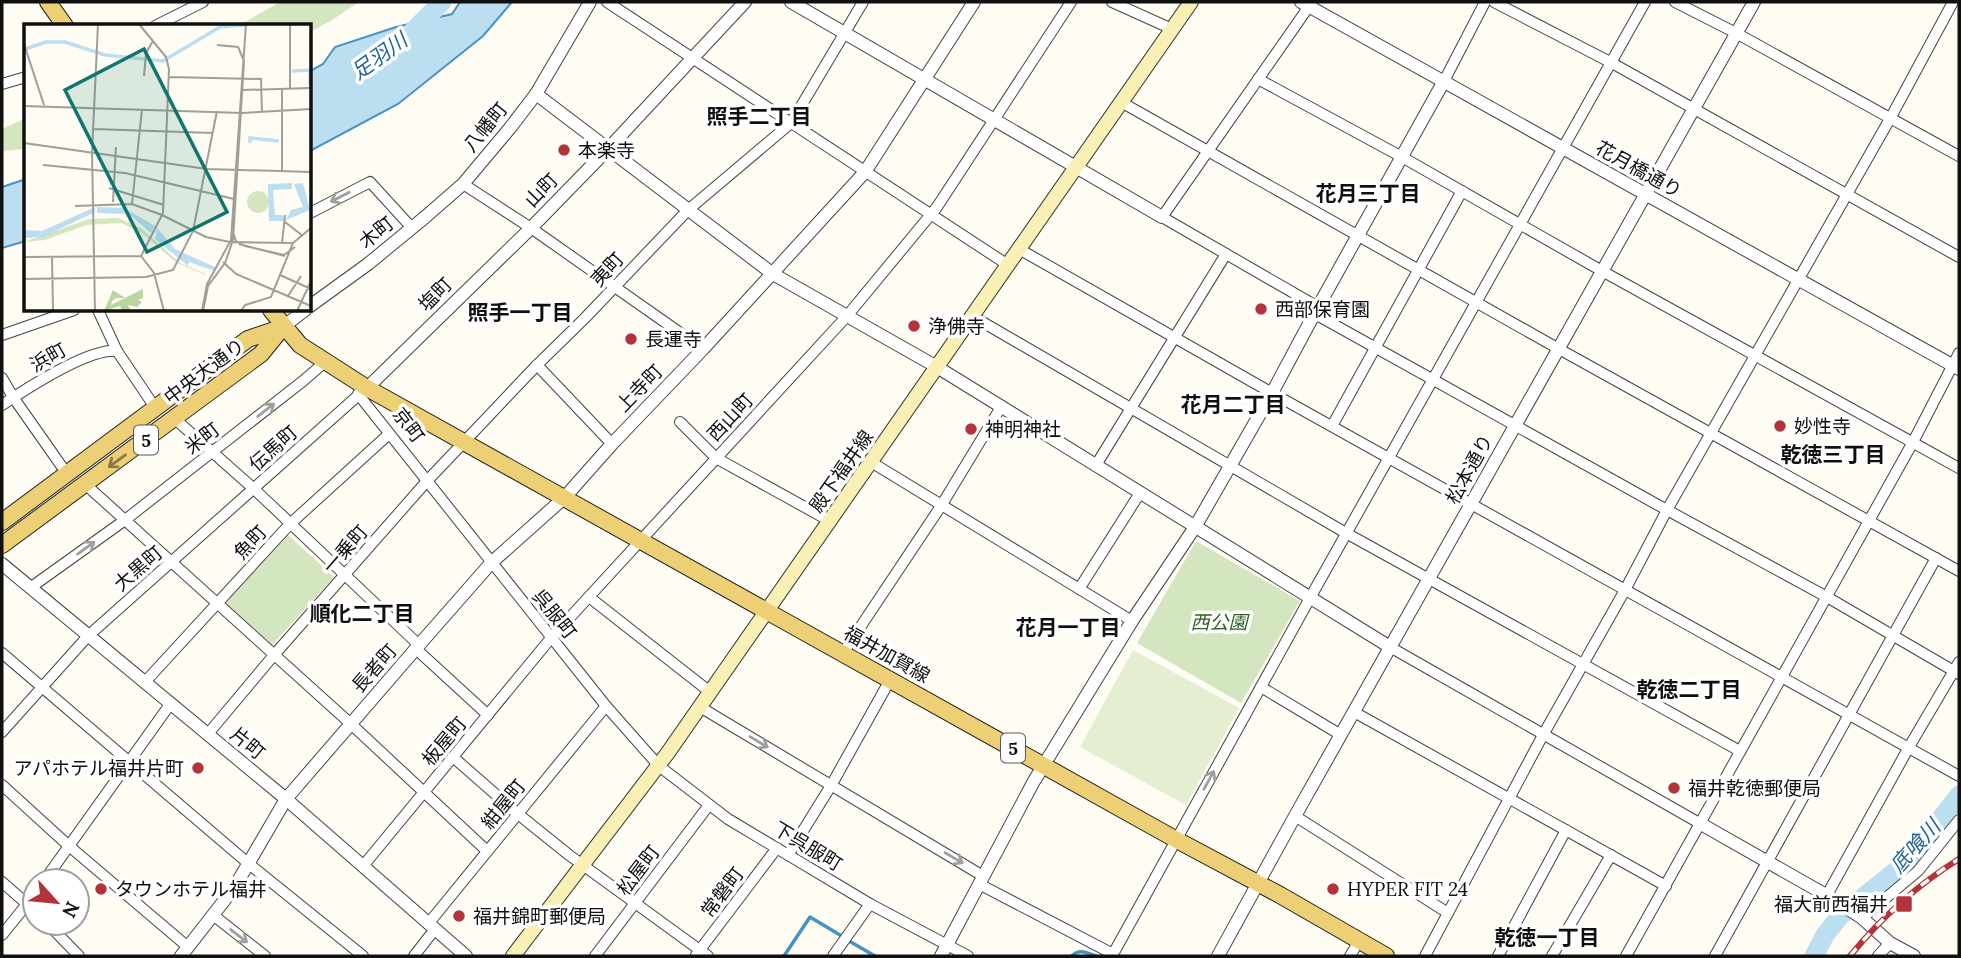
<svg xmlns="http://www.w3.org/2000/svg" width="1961" height="958" font-family="Lora,'Noto Sans JP',serif">
  <rect width="100%" height="100%" fill="#fefcf3"/>
  <g fill="#d4e6bf">
    <path d="M280 2H359L332 20 310 32V26H238Z"/>
    <path d="M26 118V149L2 151V129Z"/>
    <path d="M288 535 334 577 271 646 225 604Z"/>
    <path d="M1196 541 1300 601 1241 703 1137 643Z"/>
  </g>
  <path fill="#e4eed0" d="M1133 650 1239 708 1186 805 1080 747Z"/>
  <g fill="#bcdef1" stroke="#4993c2" stroke-width="2">
    <path d="M460 2H512L483 36 398 104 310 151V71L323 64 335 47 396 27 452 14Z"/>
    <path d="M26 179V241L2 248V187Z"/>
  </g>
  <g fill="none" stroke-linecap="round" stroke-linejoin="round">
    <g stroke="#4993c2" stroke-width="3.5">
      <path d="M849 941 875 956"/>
      <path d="M784 956 810 917 840 935"/>
      <path d="M1072 956C1079 948 1087 953 1096 956"/>
    </g>
    <g stroke="#bcdef1" stroke-width="19">
      <path d="M406 38 442 2"/>
      <path d="M1814 956 1825 935 1840 916 1907 862 1959 795"/>
    </g>
    <g stroke="#434343" stroke-width="12">
      <g id="minor">
        <path d="M607 2 1008 265"/>
        <path d="M1112 2 1172 29"/>
        <path d="M1312 2 1162 217 1318 307"/>
        <path d="M1494 2 1612 63 1959 257"/>
        <path d="M1675 2 1736 33 1959 156"/>
        <path d="M155 26 203 2"/>
        <path d="M1258 79 1402 157 1602 271 1959 468"/>
        <path d="M1444 81 1485 2"/>
        <path d="M2 84 26 77"/>
        <path d="M1121 102 1559 349 1959 571"/>
        <path d="M463 184 531 228 703 349"/>
        <path d="M310 213 370 182 412 228"/>
        <path d="M1019 249 1272 393 1959 776"/>
        <path d="M98 310 117 351 156 409"/>
        <path d="M1315 314 1667 510 1827 597 1959 674"/>
        <path d="M972 316 1346 533 1740 751"/>
        <path d="M2 335 74 310"/>
        <path d="M537 365 612 444"/>
        <path d="M2 378 13 397 67 474"/>
        <path d="M358 394 606 706 659 766 728 819 870 904 968 956"/>
        <path d="M2 405C26 389 89 348 117 351"/>
        <path d="M175 419 254 489 419 645"/>
        <path d="M680 422 716 458 830 521"/>
        <path d="M1332 426 1462 191"/>
        <path d="M871 462 1132 621"/>
        <path d="M1096 465 1226 254"/>
        <path d="M85 484 351 724 487 851"/>
        <path d="M30 588 125 520 303 381 325 362"/>
        <path d="M1079 589 1140 493"/>
        <path d="M589 597 710 692"/>
        <path d="M1390 647 1701 824"/>
        <path d="M416 649 488 715"/>
        <path d="M2 653 249 864 363 956"/>
        <path d="M843 653 941 506 1001 407"/>
        <path d="M145 682 290 524 389 434"/>
        <path d="M1261 687 1341 735"/>
        <path d="M700 707 983 876"/>
        <path d="M1354 712 1666 886"/>
        <path d="M2 732 88 636 362 392"/>
        <path d="M207 735 274 655 427 481 537 365 585 318 688 210 791 123 863 2"/>
        <path d="M453 757 518 814 569 855 708 956"/>
        <path d="M2 785 69 846 188 947"/>
        <path d="M1295 816 1448 913"/>
        <path d="M788 855 832 784 890 680"/>
        <path d="M363 866 551 638 847 316 937 207 1071 2"/>
        <path d="M44 881 171 703"/>
        <path d="M2 882 35 911"/>
        <path d="M979 884 1113 954"/>
        <path d="M1827 895 1909 747 1959 662"/>
        <path d="M213 915 265 956"/>
        <path d="M1862 918 1918 871 1959 820"/>
        <path d="M47 923 79 956"/>
        <path d="M428 924 606 706"/>
        <path d="M2 935 35 894"/>
        <path d="M696 955 777 848"/>
        <path d="M414 956 435 929"/>
        <path d="M595 956 709 805"/>
        <path d="M833 956 870 904"/>
        <path d="M1112 956 1310 598 1645 2"/>
        <path d="M1350 956 1359 941"/>
        <path d="M1425 956 1543 735 1625 590 1667 510 1891 117 1953 2"/>
        <path d="M1498 956 1566 830"/>
        <path d="M1552 956 1611 855"/>
        <path d="M1626 956 1913 442 1959 353"/>
        <path d="M1715 956 1936 558"/>
        <path d="M1878 956 1890 943"/>
      </g>
    </g>
    <g stroke="#434343" stroke-width="14">
      <g id="tertiary">
        <path d="M791 2 1162 217"/>
        <path d="M1301 2 1959 369"/>
        <path d="M536 94 773 274 937 367 1390 647"/>
        <path d="M310 306 368 264 424 218 463 184 510 128 536 94 590 2"/>
        <path d="M283 327 305 310"/>
        <path d="M367 388 531 228 608 149 745 2"/>
        <path d="M2 564 286 799 466 956"/>
        <path d="M1701 824 1833 899 1862 918 1890 943 1914 956"/>
        <path d="M181 956 234 888 286 799 419 645 491 563 565 497 612 444 703 349 865 172 974 2"/>
        <path d="M941 956 1034 781 1132 621 1195 527 1272 393 1318 307 1444 81"/>
        <path d="M1218 956 1295 816 1754 2"/>
      </g>
    </g>
    <g stroke="#323232" stroke-width="16">
      <path id="secondary" d="M513 956 667 754 1191 2"/>
    </g>
    <g stroke="#212121" stroke-width="18">
      <g id="primary">
        <path d="M48 2 65 26"/>
        <path d="M271 310 300 345 367 388 1175 839 1280 895 1386 956"/>
        <path d="M2 522 248 339 283 327"/>
        <path d="M2 545 261 354 283 327"/>
      </g>
    </g>
    <use href="#minor" stroke="#fff" stroke-width="10"/>
    <use href="#tertiary" stroke="#fff" stroke-width="12"/>
    <use href="#secondary" stroke="#f8f0b4" stroke-width="14"/>
    <use href="#primary" stroke="#edcf75" stroke-width="16"/>
    <g stroke="#b4333a" stroke-width="6">
      <path id="rail" d="M1850 956C1881 918 1917 885 1959 859"/>
    </g>
    <use href="#rail" stroke="#fff" stroke-width="3.5" stroke-dasharray="10" stroke-linecap="butt"/>
  </g>
  <defs><path id="oneway-shaft" d="M-6 0H5M1.5-3L5.5 0L1.5 3" fill="none" stroke-width="1.6" stroke-linecap="round" stroke-linejoin="round" transform="scale(1.75)"/></defs>
  <g stroke="#9f9f9f">
    <use href="#oneway-shaft" transform="translate(340 197) rotate(153)"/>
    <use href="#oneway-shaft" transform="translate(266 410) rotate(-38)"/>
    <use href="#oneway-shaft" transform="translate(86 548) rotate(-36)"/>
    <use href="#oneway-shaft" transform="translate(759 742) rotate(31)"/>
    <use href="#oneway-shaft" transform="translate(1209 780) rotate(-61)"/>
    <use href="#oneway-shaft" transform="translate(954 858) rotate(31)"/>
    <use href="#oneway-shaft" transform="translate(239 936) rotate(38)"/>
  </g>
  <use stroke="#8a7948" href="#oneway-shaft" transform="translate(117 461) rotate(144)"/>
  <g fill="#b4333a" stroke="#fff" stroke-width="2.5">
    <circle cx="564" cy="150" r="7"/>
    <circle cx="1261" cy="309" r="7"/>
    <circle cx="914" cy="326" r="7"/>
    <circle cx="631" cy="339" r="7"/>
    <circle cx="1780" cy="426" r="7"/>
    <circle cx="971" cy="429" r="7"/>
    <circle cx="198" cy="768" r="7"/>
    <circle cx="1674" cy="788" r="7"/>
    <circle cx="101" cy="889" r="7"/>
    <circle cx="1333" cy="889" r="7"/>
    <rect x="1895" y="895" width="18" height="18" rx="3.5"/>
    <circle cx="459" cy="916" r="7"/>
  </g>
  <g text-anchor="middle" dominant-baseline="central" stroke-width="7" stroke-linejoin="round" paint-order="stroke">
    <g fill="#fff" stroke="#585858" stroke-width="2">
      <rect x="134" y="425.5" width="24" height="29" rx="5"/>
      <rect x="1001" y="733.5" width="24" height="29" rx="5"/>
    </g>
    <g font-size="18" font-weight="bold" fill="#101010">
      <text x="146" y="440">5</text>
      <text x="1013" y="748">5</text>
    </g>
    <g font-size="19" fill="#101010" stroke="#fff">
      <text transform="translate(485 127) rotate(-51)">八幡町</text>
      <text transform="translate(1639 169) rotate(29)">花月橋通り</text>
      <text transform="translate(541 190) rotate(-46)">山町</text>
      <text transform="translate(376 232) rotate(-39)">木町</text>
      <text transform="translate(607 269) rotate(-47)">夷町</text>
      <text transform="translate(435 294) rotate(-45)">塩町</text>
      <text transform="translate(48 357) rotate(-30)">浜町</text>
      <text transform="translate(204 371) rotate(-37)">中央大通り</text>
      <text transform="translate(639 388) rotate(-46)">上寺町</text>
      <text transform="translate(730 417) rotate(-47)">西山町</text>
      <text transform="translate(409 425) rotate(52)">京町</text>
      <text transform="translate(202 438) rotate(-38)">米町</text>
      <text transform="translate(273 448) rotate(-42)">伝馬町</text>
      <text transform="translate(1469 469) rotate(-61)">松本通り</text>
      <text transform="translate(841 471) rotate(-55)">殿下福井線</text>
      <text transform="translate(250 542) rotate(-47)">魚町</text>
      <text transform="translate(345 549) rotate(-49)">一乗町</text>
      <text transform="translate(138 568) rotate(-41)">大黒町</text>
      <text transform="translate(555 614) rotate(51)">呉服町</text>
      <text transform="translate(887 654) rotate(29)">福井加賀線</text>
      <text transform="translate(374 668) rotate(-49)">長者町</text>
      <text transform="translate(444 741) rotate(-50)">板屋町</text>
      <text transform="translate(248 743) rotate(39)">片町</text>
      <text transform="translate(503 804) rotate(-51)">紺屋町</text>
      <text transform="translate(808 846) rotate(31)">下呉服町</text>
      <text transform="translate(638 870) rotate(-53)">松屋町</text>
      <text transform="translate(722 892) rotate(-53)">常磐町</text>
    </g>
    <g font-size="19" fill="#101010" stroke="#fff" text-anchor="start">
      <text x="578" y="150">本楽寺</text>
      <text x="1275" y="309">西部保育園</text>
      <text x="928" y="326">浄佛寺</text>
      <text x="645" y="339">長運寺</text>
      <text x="1794" y="426">妙性寺</text>
      <text x="985" y="429">神明神社</text>
      <text x="184" y="768" text-anchor="end">アパホテル福井片町</text>
      <text x="1688" y="788">福井乾徳郵便局</text>
      <text x="115" y="889">タウンホテル福井</text>
      <text x="1347" y="889">HYPER FIT 24</text>
      <text x="1888" y="904" text-anchor="end">福大前西福井</text>
      <text x="473" y="916">福井錦町郵便局</text>
    </g>
    <g font-size="19" font-style="italic" fill="#326325" stroke="#fff">
      <text x="1219" y="622">西公園</text>
    </g>
    <g font-size="21" font-style="italic" fill="#236598" stroke="#fff">
      <text transform="translate(379 56) rotate(-36)">足羽川</text>
      <text transform="translate(1915 846) rotate(-48)">底喰川</text>
    </g>
    <g font-size="21" font-weight="bold" fill="#101010" stroke="#fff">
      <text x="759" y="116">照手二丁目</text>
      <text x="1368" y="193">花月三丁目</text>
      <text x="520" y="312">照手一丁目</text>
      <text x="1233" y="404">花月二丁目</text>
      <text x="1833" y="454">乾徳三丁目</text>
      <text x="362" y="613">順化二丁目</text>
      <text x="1068" y="627">花月一丁目</text>
      <text x="1689" y="689">乾徳二丁目</text>
      <text x="1547" y="937">乾徳一丁目</text>
    </g>
  </g>
  <g transform="translate(24 24)">
    <rect width="287" height="287" fill="#fefcf3"/>
    <path d="M223 178a11 11 0 1 1 22 0a11 11 0 1 1-22 0ZM94 194 117 204 156 239 182 250V251L153 239 118 209 97 199 62 201 21 216 0 218 65 195Z" fill="#d4e6bf"/>
    <path d="M119 265V274L114 276 118 278 113 283 104 281 107 287H98L96 282 80 287 89 266 101 274H92L88 277 87 281Z" fill="#b8d6a0"/>
    <path d="M268 159V165L249 166 251 191H259L260 197H245L244 160ZM279 159 286 186 262 196 267 186 279 183 270 160ZM71 183V188L19 213 0 214V206L18 207ZM73 183 100 184 131 202 127 209 105 190 73 189ZM133 204 151 225 193 244 191 247 165 238 164 242 131 215Z" fill="#bcdef1"/>
    <path fill="none" stroke="#bcdef1" stroke-width="3.5" d="M1 25 22 18H41L81 31 139 37 196 3 221 1M268 47 286 46V62M226 119V114L255 117"/>
    <path fill="none" stroke="#9f9e98" stroke-width="2" d="M115 0 142 33 145 45 139 189 117 232M266 0V65M0 20 20 81M120 52 122 29 129 17M145 53 237 55 238 88M258 65V147M219 66 287 64M0 82 218 89 287 85M69 105 189 109M0 119 183 145 287 148M19 141 101 149 210 175M85 164 140 181M89 178 92 123M108 180 118 85M51 182 108 180 138 191M138 191 182 213 206 218 269 219 287 204M261 198 279 212M209 208 212 217 221 222 260 231 271 223M258 219 261 191M215 220 261 232M117 232 130 249 140 287M0 233 117 232M28 233 29 287M199 238 212 250 287 282M256 251 287 265M0 255 122 253 149 246 169 207 193 87M264 272 277 252M71 287 68 129 74 0M178 287 183 260 207 216 222 0M179 287 184 262 201 239 209 216 220 37 214 23 193 21M217 287 221 281 247 273 269 219M273 287 287 257"/>
    <path fill="#0f766e" fill-opacity="0.15" stroke="#0f766e" stroke-width="3.5" d="M120 25 203 188 123 228 41 66Z"/>
    <rect width="287" height="287" fill="none" stroke="#101010" stroke-width="3.5"/>
  </g>
  <rect width="1961" height="958" fill="none" stroke="#101010" stroke-width="7"/>
  <g transform="translate(56 902) rotate(117)"><circle r="33" fill="#ffffff" stroke="#9f9f9f" stroke-width="2"/>
  <path d="M0-5L12 26L0 18L-12 26Z" fill="#b4333a"/>
  <text y="-10" font-size="19" font-weight="bold" text-anchor="middle" fill="#101010">N</text>
  </g>
</svg>
